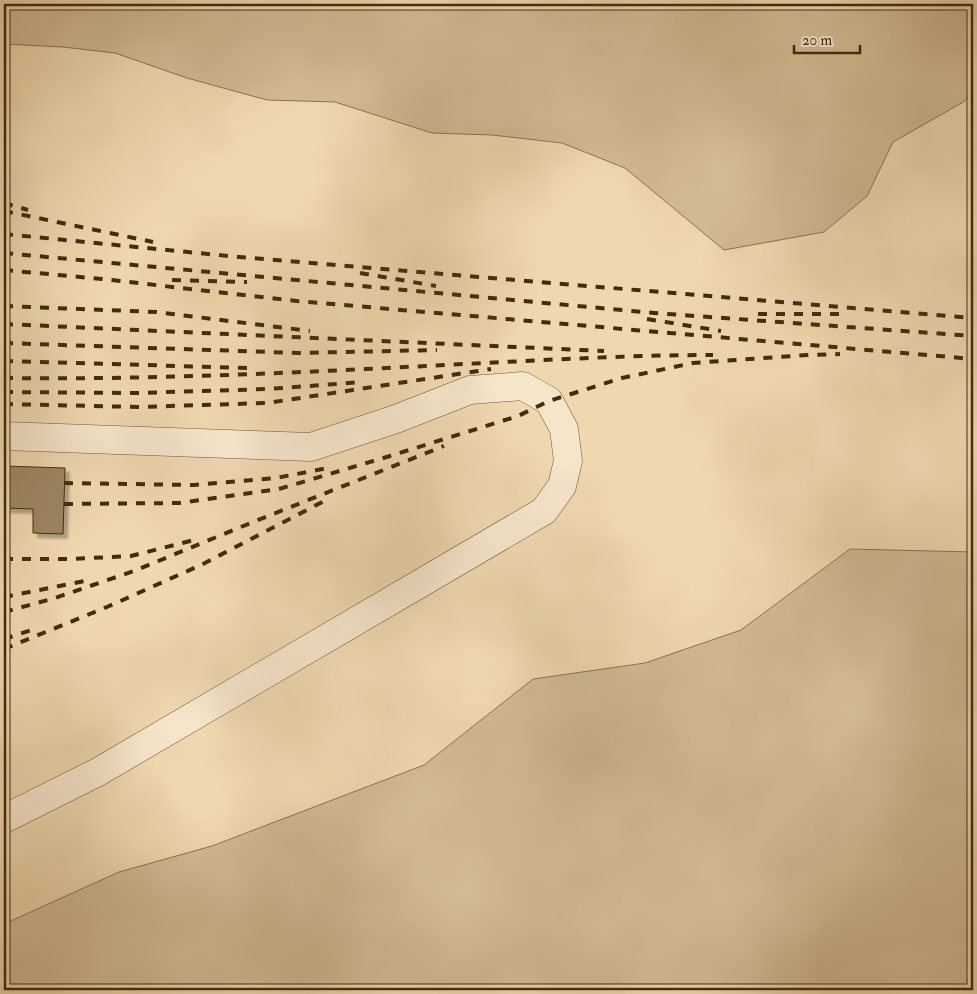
<svg xmlns="http://www.w3.org/2000/svg" width="977" height="994" font-family="'IM FELL Double Pica',serif">
  <defs>
    <filter id="shadow"><feDropShadow dx="4.5" dy="4.5" stdDeviation="1" flood-color="#0004"/></filter>
  </defs>
  <rect width="100%" height="100%" fill="#efd7af"/>
  <filter id="stains"><feTurbulence type="fractalNoise" baseFrequency=".004" numOctaves="4"/><feColorMatrix values="0 0 0 0 .2 0 0 0 0 .09 0 0 0 0 .02 0 0 0 .5 -.17"/></filter>
  <radialGradient id="worn" r=".72"><stop offset=".6" stop-color="#630" stop-opacity="0"/><stop offset="1" stop-color="#630" stop-opacity=".3"/></radialGradient>
  <g fill="#d2ba94" stroke="#8a7351">
    <path d="M4 4H973V87L965 101 893 142 867 196 824 232 724 250 625 168 562 143 492 135 432 133 335 102 267 100 187 78 115 53 63 47 4 44Z"/>
    <path d="M850 549 973 552V990H4V924L119 872 212 846 424 765 533 679 645 663 741 630Z"/>
  </g>
  <path fill="#9c8562" stroke="#422c0e" filter="url(#shadow)" d="M4 466 65 468 63 534 33 533V509L4 508Z"/>
  <g fill="none" stroke-linecap="round" stroke-linejoin="round">
    <g stroke="#6d5736" stroke-width="29">
      <path id="minor" d="M4 436 311 447 396 419 470 390 523 386 549 401 564 429 568 461 562 486 544 511 98 772 4 819"/>
    </g>
    <use href="#minor" stroke="#f5e5cb" stroke-width="28"/>
    <g stroke="#422c0e" stroke-width="4" stroke-dasharray="9 9" stroke-linecap="butt">
      <path d="M4 203 28 210"/>
      <path d="M4 211 153 242"/>
      <path d="M4 234 239 257 973 318"/>
      <path d="M4 253 654 313 973 336"/>
      <path d="M4 270 102 279 297 301 973 359"/>
      <path d="M360 273 436 286"/>
      <path d="M172 280 247 282"/>
      <path d="M4 306 156 312 310 331"/>
      <path d="M758 314H845"/>
      <path d="M647 319 721 331"/>
      <path d="M4 324 604 351"/>
      <path d="M4 343 299 353 437 350"/>
      <path d="M4 361 249 368"/>
      <path d="M4 378C157 380 310 372 464 364 547 360 630 355 713 355"/>
      <path d="M4 392 137 393 268 389 362 382"/>
      <path d="M4 404 138 407 267 403 491 369"/>
      <path d="M64 483 194 485 276 478 328 468"/>
      <path d="M64 504 179 503 279 489 390 456 518 416 549 401 622 378 693 363 808 355 840 354"/>
      <path d="M4 559H70L131 556 198 539"/>
      <path d="M4 597 90 580"/>
      <path d="M4 612 55 598 134 571 253 522 444 446"/>
      <path d="M4 639 38 628"/>
      <path d="M4 649 107 607 201 565 328 499"/>
    </g>
  </g>
  <rect width="977" height="994" fill="none" stroke="#efd7af" stroke-width="20"/>
  <rect x="5" y="5" width="967" height="984" fill="none" stroke="#422c0e" stroke-width="2.5"/>
  <rect x="10" y="10" width="957" height="974" fill="none" stroke="#422c0e"/>
  <path d="M794 45v8h66v-8" fill="none" stroke="#422c0e" stroke-width="2.5"/>
  <text x="802" y="45" font-size="15" fill="#422c0e" stroke="#f5e5cb" stroke-width="4" paint-order="stroke">20 m</text>
  <rect width="100%" height="100%" filter="url(#stains)"/>
  <rect width="100%" height="100%" fill="url(#worn)"/>
</svg>
